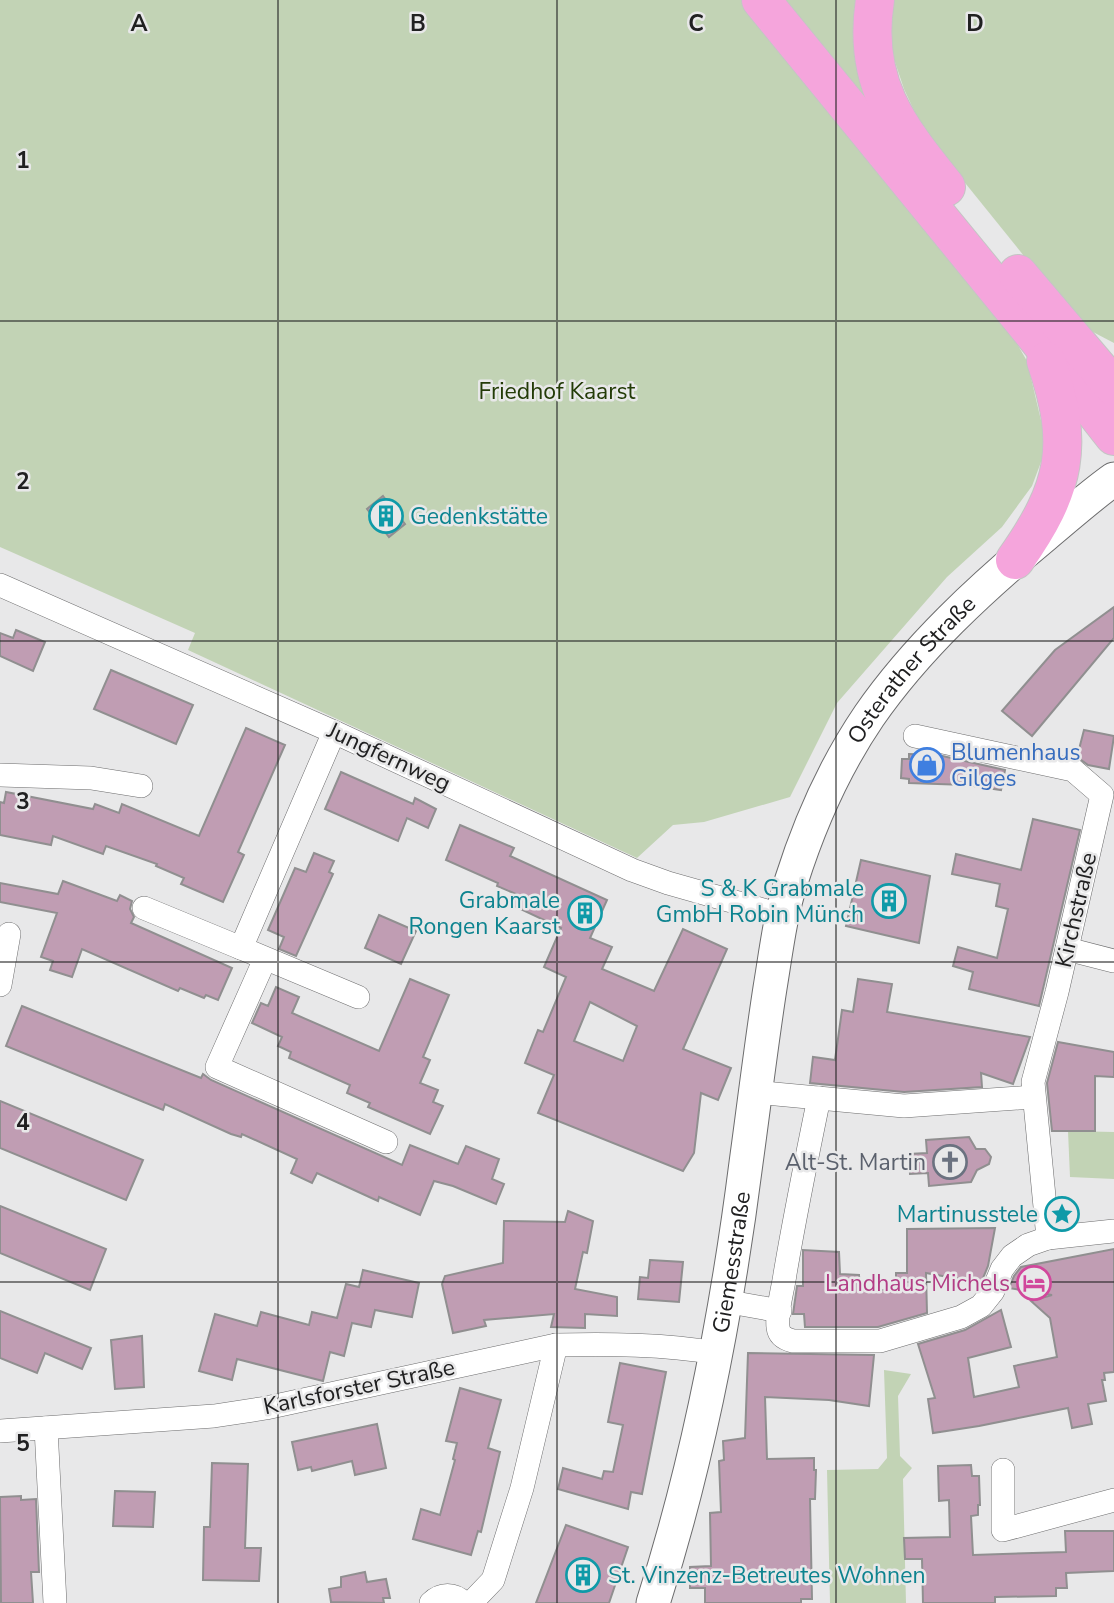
<svg xmlns="http://www.w3.org/2000/svg" width="1114" height="1603" font-family="'Nunito Sans',sans-serif">
  <rect width="100%" height="100%" fill="#e8e8e9"/>
  <g fill="#c2d3b5">
    <path d="M0 0H741L761 21 1002 318 1027 361 1047 446 1032 486 1002 527 947 577 837 703 790 797 704 822 673 825 637 858 188 650 195 633 0 547Z"/>
    <path d="M785 0H861L878 115Z"/>
    <path d="M893 0H1114V343L1093 332 1053 292 924 132 904 89 887 38Z"/>
    <path d="M1068 1131 1114 1132V1179L1070 1177Z"/>
    <path d="M884 1370 911 1374 898 1396 900 1456 912 1468 903 1479 906 1603H830L827 1470 878 1469 887 1458Z"/>
  </g>
  <g fill="#c09db3" stroke="#908f90" stroke-width="2" fill-rule="evenodd">
    <path d="M383 496 405 524 389 537 367 509Z"/>
    <path d="M1114 607V638L1032 736 1002 711 1055 650Z"/>
    <path d="M16 630 45 642 33 671 0 656V633L13 638Z"/>
    <path d="M111 670 193 705 176 744 94 709Z"/>
    <path d="M246 728 285 745 238 852 244 855 223 902 181 884 184 878 156 866 157 864 106 846 103 854 53 836 51 845 0 835V802L4 803 6 792 93 809 95 804 119 813 122 804 199 836Z"/>
    <path d="M1084 730 1114 736 1109 769 1088 765 1077 757Z"/>
    <path d="M909 754 938 755 1005 770 1001 790 967 785 909 783V779L901 778 902 759H909Z"/>
    <path d="M341 772 413 804 415 798 436 809 428 828 407 818 398 841 325 809Z"/>
    <path d="M1033 819 1080 830 1039 1006 969 989 973 972 953 966 958 947 997 958 1008 909 996 906 1000 884 952 874 956 854 1021 870Z"/>
    <path d="M460 825 514 848 510 856 607 900 590 938 612 947 602 969 654 991 683 929 727 949 683 1049 731 1068 718 1100 701 1093 694 1153 683 1171 538 1113 554 1075 525 1063 538 1030 543 1032 566 977 544 967 561 928 512 905 516 894 497 886 498 883 446 860ZM590 1002 637 1026 623 1061 574 1041Z"/>
    <path d="M314 853 334 861 329 872 333 874 296 956 279 949 284 937 268 930 295 868 306 872Z"/>
    <path d="M861 860 930 876 919 943 846 926Z"/>
    <path d="M63 881 117 901 120 895 132 901 130 909 134 917 131 923 232 968 218 1000 206 995 204 998 180 988 178 991 82 949 72 977 50 970 53 961 41 957 57 913 0 902V883L58 894Z"/>
    <path d="M379 915 416 931 401 964 365 948Z"/>
    <path d="M410 979 449 995 423 1057 430 1060 420 1083 438 1090 433 1102 443 1106 430 1134 368 1107 370 1103 347 1093 350 1085 289 1058 291 1052 278 1046 282 1037 252 1023 261 1003 268 1006 276 987 299 997 292 1013 379 1051Z"/>
    <path d="M858 979 892 984 887 1012 1030 1037 1013 1084 981 1073 982 1087 904 1092 810 1083 813 1057 835 1060 842 1010 853 1012Z"/>
    <path d="M22 1006 201 1078 203 1074 211 1080 402 1165 410 1145 458 1164 466 1146 499 1159 492 1179 504 1184 496 1204 453 1186 434 1181 420 1215 379 1197 378 1201 317 1173 312 1183 291 1173 297 1159 242 1134 241 1137 231 1134 165 1104 163 1110 6 1046Z"/>
    <path d="M1058 1042 1114 1052V1077L1095 1076V1131H1052L1047 1083Z"/>
    <path d="M0 1101 143 1160 126 1200 0 1148Z"/>
    <path d="M969 1137 976 1149H985L991 1157 989 1164 977 1170 971 1182 929 1186 928 1173 910 1174 909 1154 927 1153 926 1140Z"/>
    <path d="M0 1206 106 1249 90 1290 0 1253Z"/>
    <path d="M568 1211 593 1221 587 1253 583 1252 575 1289 617 1297V1316L585 1314V1328L551 1327 554 1314 484 1320 486 1326 453 1333 442 1284 445 1276 503 1263 504 1221 565 1222Z"/>
    <path d="M995 1228 988 1266 981 1283 926 1273 927 1313 878 1327H805L804 1314H793L797 1286H803V1250L839 1252 840 1274 859 1275 860 1290H896V1273H907V1229Z"/>
    <path d="M1114 1249V1372L1104 1373 1105 1380H1102L1106 1401 1088 1404 1092 1424 1072 1428 1068 1408 979 1426 933 1433 928 1399 935 1398 918 1344 965 1330 1001 1310 1011 1347 968 1358 974 1397 1019 1387 1014 1366 1057 1357 1050 1318 1031 1301 1052 1295 1009 1288 1014 1276 1021 1267Z"/>
    <path d="M650 1260 683 1262 679 1302 638 1299 640 1277 648 1278Z"/>
    <path d="M363 1270 419 1283 412 1317 375 1310 371 1327 352 1323 344 1356 330 1352 323 1381 237 1359 232 1380 199 1371 215 1314 257 1326 261 1312 309 1325 312 1312 337 1318 346 1284 359 1287Z"/>
    <path d="M0 1311 91 1348 82 1369 45 1353 37 1373 0 1358Z"/>
    <path d="M142 1336 144 1387 115 1389 111 1340Z"/>
    <path d="M748 1353 874 1355 869 1406 829 1400 765 1397 767 1459 814 1458V1470H816L815 1499H810L812 1599H801V1603H705V1588H690V1567L711 1566 710 1513 721 1512 719 1461 724 1460 723 1441 745 1438Z"/>
    <path d="M620 1363 666 1372 642 1494 631 1492 628 1509 558 1489 563 1468 602 1479 604 1471 613 1472 623 1425 608 1422Z"/>
    <path d="M460 1388 501 1400 488 1448 500 1452 481 1532 478 1531 471 1555 413 1539 421 1509 440 1515 455 1460 453 1459 457 1443 446 1441Z"/>
    <path d="M377 1424 386 1468 355 1475 352 1461 312 1471 311 1467 298 1470 292 1442Z"/>
    <path d="M212 1463 248 1464 245 1548H261L259 1581 203 1580 204 1527H210Z"/>
    <path d="M971 1465 972 1476H979L980 1505H978V1515L971 1516 973 1555 1066 1552 1065 1531H1114V1571L1066 1573 1067 1588H1056V1596L995 1597V1603H923L922 1559H905L904 1538 950 1537 949 1500 939 1501 938 1466Z"/>
    <path d="M115 1491 155 1492 153 1527 113 1526Z"/>
    <path d="M21 1496V1500L36 1499 39 1572H31L33 1603H1L0 1497Z"/>
    <path d="M566 1525 628 1547 609 1603H536Z"/>
    <path d="M365 1572 367 1582 386 1579 390 1598H383L384 1603 331 1602 329 1589 341 1587V1577Z"/>
  </g>
  <g fill="none" stroke-linecap="round" stroke-linejoin="round">
    <g stroke="#6c6c6d" stroke-width="24">
      <g id="street">
        <path d="M0 585 334 732 632 870 668 883 781 915"/>
        <path d="M334 732 241 948 358 997"/>
        <path d="M915 736 1073 770 1102 795 1057 992 1033 1082 1048 1238"/>
        <path d="M0 775 91 778 141 786"/>
        <path d="M144 908 241 948"/>
        <path d="M1067 949 1114 961"/>
        <path d="M265 959 217 1067 386 1142"/>
        <path d="M0 985 9 934"/>
        <path d="M754 1092 904 1106 1033 1097"/>
        <path d="M819 1098C807 1156 795 1215 785 1274 783 1290 776 1311 778 1327 779 1336 785 1339 793 1341H880L961 1317 981 1306 993 1291 1002 1269 1012 1256 1028 1245 1048 1238 1114 1231"/>
        <path d="M724 1301 780 1311"/>
        <path d="M46 1428 55 1603"/>
        <path d="M0 1431 214 1416 266 1408 556 1345C609 1344 663 1344 716 1353"/>
        <path d="M1003 1470V1530L1114 1500"/>
        <path d="M431 1603C441 1593 454 1593 464 1603"/>
        <path d="M471 1603 493 1580 522 1488 556 1345"/>
      </g>
    </g>
    <g stroke="#6c6c6d" stroke-width="35">
      <g id="secondary">
        <path id="s1" d="M653 1603C699 1460 727 1312 746 1163 754 1105 761 1046 770 988 776 952 780 916 791 882 809 825 835 766 869 716 916 648 981 588 1045 535 1068 516 1090 496 1114 479"/>
      </g>
    </g>
    <g stroke="#c5c5c5" stroke-width="40">
      <g id="highway">
        <path d="M761 0 1038 339 1114 436"/>
        <path d="M875 0C862 82 897 126 946 187"/>
        <path d="M1018 274 1114 387"/>
        <path d="M1015 560C1066 488 1075 445 1046 361"/>
      </g>
    </g>
    <use href="#street" stroke="#fff" stroke-width="23"/>
    <use href="#secondary" stroke="#fff" stroke-width="33"/>
    <use href="#highway" stroke="#f5a5dc" stroke-width="38"/>
  </g>
  <path fill="none" stroke="#202021" stroke-width="2" stroke-opacity="0.55" d="M278 0V1603M557 0V1603M836 0V1603M0 321H1114M0 641H1114M0 962H1114M0 1282H1114"/>
  <defs>
    <g id="building-ring" transform="scale(1.75)"><circle r="9.5" fill="#e8e8e9" stroke="#0f9aa8" stroke-width="1.5"/><path d="M-4-6H4V6H1V3H-1V6H-4ZM-2.5-4.3h1.7v1.8h-1.7ZM.8-4.3h1.7v1.8H.8ZM-2.5-1h1.7V.8h-1.7ZM.8-1h1.7V.8H.8Z" fill="#0f9aa8"/></g>
    <g id="shop-ring" transform="scale(1.75)"><circle r="9.5" fill="#e8e8e9" stroke="#3f7fe0" stroke-width="1.5"/><path d="M-5-2.5h2.3a2.7 3.5 0 0 1 5.4 0H5L5.5 6h-11ZM-1.5-2.5h3a1.5 2.3 0 0 0-3 0Z" fill="#3f7fe0"/></g>
    <g id="church-ring" transform="scale(1.75)"><circle r="9.5" fill="#e8e8e9" stroke="#6b7280" stroke-width="1.5"/><path d="M-1.2-6h2.4v3.5h3.3v2.4h-3.3V6h-2.4V-.1h-3.3v-2.4h3.3Z" fill="#6b7280"/></g>
    <g id="sight-ring" transform="scale(1.75)"><circle r="9.5" fill="#e8e8e9" stroke="#0f9aa8" stroke-width="1.5"/><path d="M0-6L1.8-2.2L6-1.7L2.9 1.2L3.7 5.4L0 3.3L-3.7 5.4L-2.9 1.2L-6-1.7L-1.8-2.2Z" fill="#0f9aa8"/></g>
    <g id="hotel-ring" transform="scale(1.75)"><circle r="9.5" fill="#e8e8e9" stroke="#d1479c" stroke-width="1.5"/><path d="M-6-4.5h1.5V1H6V5H4.5V3h-9V5H-6ZM-4 0a1.8 1.8 0 1 1 3.6 0ZM.5 0V-2.5h3Q6-2.5 6 0Z" fill="#d1479c"/></g>
  </defs>
  <g fill-rule="evenodd">
    <use href="#building-ring" x="386" y="516"/>
    <use href="#shop-ring" x="927" y="765"/>
    <use href="#building-ring" x="889" y="901"/>
    <use href="#building-ring" x="585" y="913"/>
    <use href="#church-ring" x="950" y="1162"/>
    <use href="#sight-ring" x="1062" y="1214"/>
    <use href="#hotel-ring" x="1034" y="1283"/>
    <use href="#building-ring" x="583" y="1575"/>
  </g>
  <g text-anchor="middle" dominant-baseline="central" stroke-width="5" stroke-linejoin="round" paint-order="stroke">
    <g font-size="23" fill="#233b07" stroke="#e8e8e9">
      <text x="557" y="391">Friedhof Kaarst</text>
    </g>
    <g font-size="23" fill="#0d838f" stroke="#e8e8e9" text-anchor="end">
      <text x="410" y="516" text-anchor="start">Gedenkstätte</text>
      <text x="864" y="888">S &amp; K Grabmale<tspan x="864" dy="26">GmbH Robin Münch</tspan></text>
      <text x="560" y="900">Grabmale<tspan x="560" dy="26">Rongen Kaarst</tspan></text>
      <text x="1038" y="1214">Martinusstele</text>
      <text x="608" y="1575" text-anchor="start">St. Vinzenz-Betreutes Wohnen</text>
    </g>
    <g font-size="23" fill="#202021" stroke="#e8e8e9">
      <text stroke="none"><textPath href="#s1" startOffset="982">Osterather Straße</textPath></text>
      <text transform="translate(389 757) rotate(25)">Jungfernweg</text>
      <text transform="translate(1076 910) rotate(-77)">Kirchstraße</text>
      <text stroke="none"><textPath href="#s1" startOffset="350">Giemesstraße</textPath></text>
      <text transform="translate(359 1387) rotate(-12)">Karlsforster Straße</text>
    </g>
    <g font-size="23" fill="#366cbe" stroke="#e8e8e9" text-anchor="start">
      <text x="951" y="752">Blumenhaus<tspan x="951" dy="26">Gilges</tspan></text>
    </g>
    <g font-size="23" fill="#5b616d" stroke="#e8e8e9" text-anchor="end">
      <text x="926" y="1162">Alt-St. Martin</text>
    </g>
    <g font-size="23" fill="#b23c85" stroke="#e8e8e9" text-anchor="end">
      <text x="1010" y="1283">Landhaus Michels</text>
    </g>
  </g>
  <g font-size="23" text-anchor="middle" font-weight="bold" fill="#202021" stroke="#e8e8e9" stroke-width="5" stroke-linejoin="round" paint-order="stroke">
    <text x="139" y="31">A</text>
    <text x="418" y="31">B</text>
    <text x="696" y="31">C</text>
    <text x="975" y="31">D</text>
    <text x="23" y="168">1</text>
    <text x="23" y="489">2</text>
    <text x="23" y="809">3</text>
    <text x="23" y="1130">4</text>
    <text x="23" y="1451">5</text>
  </g>
</svg>
